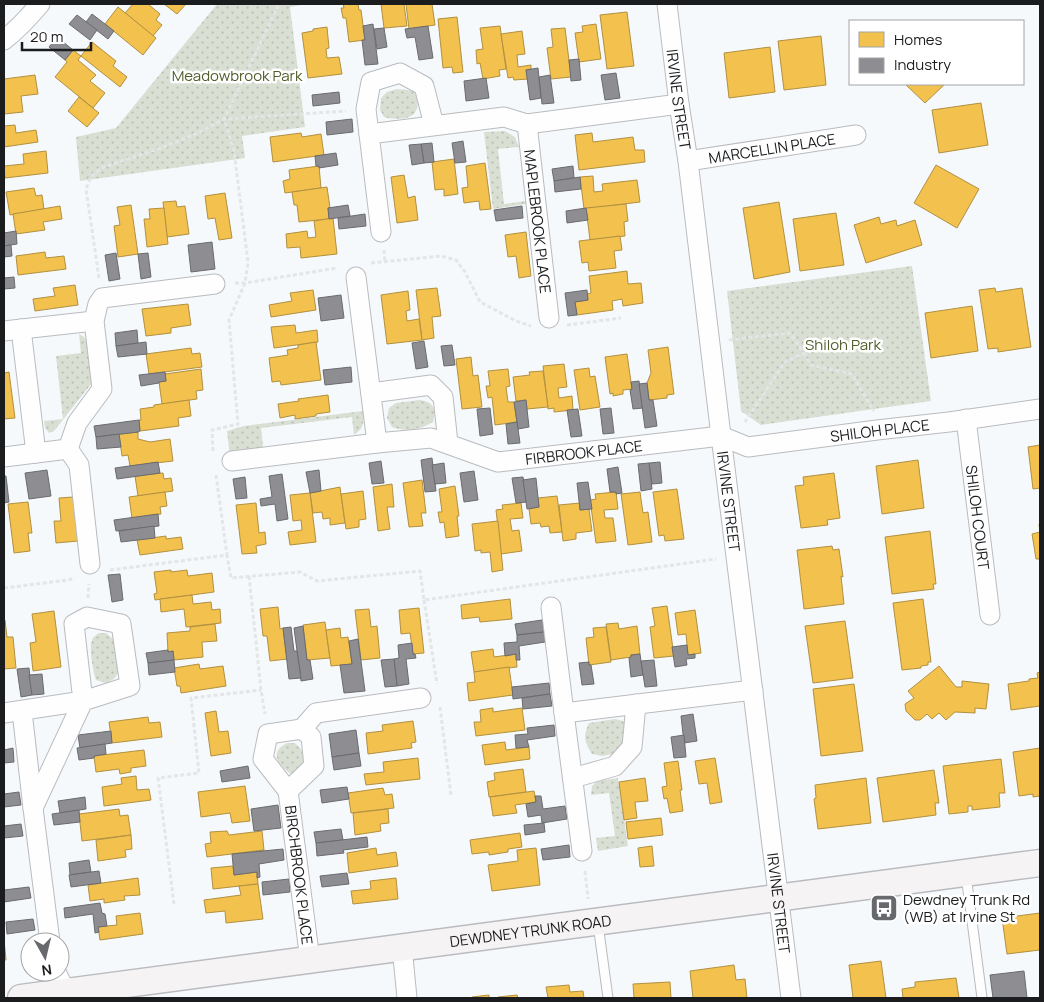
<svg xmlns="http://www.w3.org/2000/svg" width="1044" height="1002" font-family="Manrope,sans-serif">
  <defs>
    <pattern id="grass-dots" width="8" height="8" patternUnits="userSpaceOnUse" patternTransform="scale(1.25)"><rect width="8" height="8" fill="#d9dfd3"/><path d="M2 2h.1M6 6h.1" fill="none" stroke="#babfb5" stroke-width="1.8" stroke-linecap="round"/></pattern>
  </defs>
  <rect width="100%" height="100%" fill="#f6f9fc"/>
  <g fill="url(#grass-dots)">
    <path d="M217 4H306L290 7 305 127 242 136 245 158 80 181 76 137 116 128Z"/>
    <path d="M397 89C402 90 409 89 413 92 420 97 419 112 411 116 404 120 391 119 384 117L380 110 381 98 387 92Z"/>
    <path d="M505 131 515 137 519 147 498 149 504 204 526 201V204L493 209 484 132Z"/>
    <path d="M912 266 931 401 761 425 741 411 727 291Z"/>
    <path d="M79 334 84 337 87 342 92 383 54 431 49 433 45 428 44 421 63 419 56 356 81 353Z"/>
    <path d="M420 400C434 402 436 409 433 422 420 430 405 432 392 427L387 418 389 408 396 403Z"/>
    <path d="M363 411C364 423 364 428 354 435L352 417 261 428 263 447 241 451 230 457 227 431 244 426Z"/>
    <path d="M99 633H106L114 640 119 672 114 679 106 683 96 680C93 671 88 645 93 638 94 636 97 635 99 633Z"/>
    <path d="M615 719 623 721 628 726 629 737 618 753 602 756 592 754C584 741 583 736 589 723Z"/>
    <path d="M287 743H295L301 749 304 757 301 766 296 774 292 775C280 766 267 753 287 743Z"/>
    <path d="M618 778 628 846 598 851 596 838 615 836 609 793 591 795 592 786 597 781Z"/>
  </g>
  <g fill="#f2c14e" stroke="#b19040">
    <path d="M133 4H148L160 14 156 20 162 25 153 36 125 13Z"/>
    <path d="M164 4H186L177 14Z"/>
    <path d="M343 4H358L359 10H361L365 40 349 42 346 18H343L341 8H344Z"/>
    <path d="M381 4H404L407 26 384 28Z"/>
    <path d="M406 4H432L435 25 409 29Z"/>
    <path d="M118 7 156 38 143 55 105 24Z"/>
    <path d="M627 12 634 66 607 69 600 15Z"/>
    <path d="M457 17 463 72 453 73 452 67 443 68 438 19Z"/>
    <path d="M596 24 601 59 579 62 575 33 583 32 582 26Z"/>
    <path d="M500 26 506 69 499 70 500 76 483 79 480 63 477 64 476 50 483 49 480 28Z"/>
    <path d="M327 27 329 48 326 49 327 58 339 57 342 74 308 78 302 33 313 31V29Z"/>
    <path d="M565 28 571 77 551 79 547 48 553 47 551 29Z"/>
    <path d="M522 31 525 54 517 55 518 67 531 65V69L526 70 528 79 514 80 513 77 508 78 501 34Z"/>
    <path d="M821 36 826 85 784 90 778 41Z"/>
    <path d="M92 42 116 61 113 66 127 77 120 87 81 56Z"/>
    <path d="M770 47 775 92 729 98 724 53Z"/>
    <path d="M73 50 81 56 78 60 96 75 90 81 105 93 93 108 55 77 67 62 65 60Z"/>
    <path d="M35 75 38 94 21 96 23 112 4 114V79Z"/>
    <path d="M905 84H945L925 103Z"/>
    <path d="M79 97 99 113 87 127 68 111Z"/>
    <path d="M981 103 988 145 939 153 932 110Z"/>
    <path d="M15 125 16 133 36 130 38 142 4 147V126Z"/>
    <path d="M301 133 302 137 321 134 324 155 273 162 270 137Z"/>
    <path d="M592 133 593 142 633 137 635 150H644L645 162 579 170 575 135Z"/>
    <path d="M46 151 48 173 5 178 4 166 24 164 23 154Z"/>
    <path d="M454 159 458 194 444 196V189L435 190 432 162Z"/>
    <path d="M485 163 491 209 480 210 479 201 464 203 462 188 468 187 466 166Z"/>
    <path d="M936 165 979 189 957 228 914 203Z"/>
    <path d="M319 166 321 188 285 193 283 181 290 179 289 170Z"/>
    <path d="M404 175 408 198 415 196 418 220 397 223 391 177Z"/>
    <path d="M593 176 594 192 603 191 602 184 637 180 640 202 584 209 580 177Z"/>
    <path d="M327 187 330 208H328L329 219 299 222 297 205H294L292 192Z"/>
    <path d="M34 188 36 196 42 195 44 209 10 215 6 192Z"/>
    <path d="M225 193 232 238 219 240 215 218 208 219 205 196Z"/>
    <path d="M176 201 177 207 185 206 189 234 167 237 163 202Z"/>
    <path d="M779 202 790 272 754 279 743 208Z"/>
    <path d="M626 204 628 221 624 222 625 236 590 240 586 208Z"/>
    <path d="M131 205 138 254 118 257 114 226 120 225 117 207Z"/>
    <path d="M60 206 62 219 43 222 45 230 16 234 13 214Z"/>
    <path d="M164 208 168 244 147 247 144 219H150L149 209Z"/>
    <path d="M836 213 844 265 800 271 793 219Z"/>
    <path d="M879 217 881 224 896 220 897 226 915 220 922 245 866 263 854 225Z"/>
    <path d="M333 218 337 254 301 258 300 247 287 248 286 234 307 231 308 238 316 237 314 221Z"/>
    <path d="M526 232 531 276 519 278 516 256 508 257 505 235Z"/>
    <path d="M620 236 622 250 614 251 616 268 589 271 588 262 582 263 579 241Z"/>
    <path d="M45 252 46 258 64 256 66 269 18 275 16 256Z"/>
    <path d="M627 271 628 284 641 283 643 303 623 306 622 299 612 301 613 310 577 315 575 302 588 300 587 294 591 293 589 276Z"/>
    <path d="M75 285 78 305 35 311 33 299 55 296 53 288Z"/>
    <path d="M437 288 441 316 432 317 434 338 422 340 416 290Z"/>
    <path d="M995 288 996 292 1022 288 1031 347 998 352V348L988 349 979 290Z"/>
    <path d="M313 290 316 310 271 317 269 305 292 301 290 293Z"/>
    <path d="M408 291 410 310 406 311 407 321 419 319 422 340 387 344 381 295Z"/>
    <path d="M188 304 191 325 171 328V333L146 336 142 309Z"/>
    <path d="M972 306 978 351 931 358 925 313Z"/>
    <path d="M295 325 296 333 317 330 318 342 274 348 271 327Z"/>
    <path d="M316 342 321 380 281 385 280 381 272 382 269 358 288 355 287 350 298 348V345Z"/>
    <path d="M668 347 674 394 667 395V398L649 400 647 383 651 373 648 350Z"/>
    <path d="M191 348 192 354 200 353 202 367 149 374 146 354Z"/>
    <path d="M627 354 632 389 623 390V394L613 396V393L610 394 605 357Z"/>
    <path d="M471 357 473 376 478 375 482 407 462 409 456 359Z"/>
    <path d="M564 364 567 387 558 388 559 398 572 396 573 410 554 412V408L548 409 543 366Z"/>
    <path d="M589 368 590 377 595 376 600 407 580 410 574 370Z"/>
    <path d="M201 369 203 390 196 391 197 399 162 404 159 382 166 381 165 374Z"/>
    <path d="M508 369 510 386 506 387 508 402H514L517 422 495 425 492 397 488 398 486 386H490L488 371Z"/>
    <path d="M543 371 548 407 527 409 526 400 516 401 513 377 530 375 529 372Z"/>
    <path d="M9 372 15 418 4 419V373Z"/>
    <path d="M328 395 330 412 316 414V416L295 419V415L280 418 278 404 299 401 298 399Z"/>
    <path d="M189 400 191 416 178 418 179 426 140 431 139 420H141L140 409 154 407V405Z"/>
    <path d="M138 432V439L150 442 170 439 173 461 130 466 128 455 122 456 119 434Z"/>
    <path d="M1040 445V488L1033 489 1028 447Z"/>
    <path d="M918 460 924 508 882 514 876 466Z"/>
    <path d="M163 473 164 479 171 478 173 491 138 496 135 476Z"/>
    <path d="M834 473 840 518 827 520 828 525 801 528 795 486 804 485 803 477Z"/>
    <path d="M422 480 426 513H421L423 526 409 527 403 483Z"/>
    <path d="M392 484 394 507H387L390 529 378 531 373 487Z"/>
    <path d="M455 486 459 516H457L459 536 446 538 444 522 440 523 438 512H442L439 489Z"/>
    <path d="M340 487 345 523 330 525V518L323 519 322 512 313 513 310 493Z"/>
    <path d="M677 489 684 539 665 541 664 535 659 536 653 492Z"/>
    <path d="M363 491 366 519 359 520V527L346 529 341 494Z"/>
    <path d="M165 492 167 506 160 507 161 514 132 518 129 497Z"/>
    <path d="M616 492 618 509 604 510 605 518H613L616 541 596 543 590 500 596 499 595 494Z"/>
    <path d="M640 492 643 513 648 512 652 542 628 545 621 494Z"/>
    <path d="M310 493 316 542 290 545 288 532 302 530 301 520 293 521 290 495Z"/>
    <path d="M557 496 562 532 550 533 549 526 541 527 540 523 531 524 529 509 539 507 538 498Z"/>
    <path d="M73 497 78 541 56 543 54 521H61L59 498Z"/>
    <path d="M28 502 32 533H28L30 551 14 553 8 504Z"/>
    <path d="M256 503 259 533 265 532 266 544 256 546 257 553 242 554 236 505Z"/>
    <path d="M521 503 523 518 510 519 512 531 519 530 522 551 501 554 496 510 503 509 502 505Z"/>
    <path d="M580 503V510L589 509 592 531 576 533V539L563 541 559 505Z"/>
    <path d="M498 521 503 570 492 572 490 552 481 553V550L475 551 472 524Z"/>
    <path d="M1039 524H1040V559H1036L1032 534 1040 532Z"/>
    <path d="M930 531 936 584H933L934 589 892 594 885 537Z"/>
    <path d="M166 536V539L181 537 183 549 140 555 137 540Z"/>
    <path d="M832 546 833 550 839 549 843 577 841 576 844 604 804 609 797 550Z"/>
    <path d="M171 570V572L187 570 188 576 212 573 214 592 155 600 154 594 157 593 154 572Z"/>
    <path d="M192 595 193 604 211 602 212 610 220 609 221 623 186 627 184 609 161 612 160 599Z"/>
    <path d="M510 599 512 619 480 622 479 617 462 619 461 605Z"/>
    <path d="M923 599 931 662H928V665L921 666V668L902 670 893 603Z"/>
    <path d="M667 606 674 656 654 658 650 627 655 626 652 608Z"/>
    <path d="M278 607 280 629 283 628 287 659 270 661 267 636H263L260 609Z"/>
    <path d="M419 608 424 653 413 654 410 633 401 634 399 610Z"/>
    <path d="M369 609 371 627 377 626 380 658 361 660 355 610Z"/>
    <path d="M695 610 701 653 688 655 686 634 678 635 675 613Z"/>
    <path d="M54 611 61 667 33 671 30 643 36 642 32 614Z"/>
    <path d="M4 620H5L7 637H13L16 668 4 669Z"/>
    <path d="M845 621 853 678 813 683 805 626Z"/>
    <path d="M325 622 330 658 307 660 303 625Z"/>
    <path d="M618 623 619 629 637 626 640 654 631 655V657L611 660 606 624Z"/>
    <path d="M215 624 217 641 202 642 203 657 174 660 173 651 168 652 167 633 190 631V627Z"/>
    <path d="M606 627 611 662 589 665 586 638 594 637 593 628Z"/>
    <path d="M340 628 341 638 348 637 352 664 331 666 326 630Z"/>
    <path d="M493 649 494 657 516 654 517 667 474 672 471 652Z"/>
    <path d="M199 664 200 669 223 666 226 686 181 693 180 686H177L174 668Z"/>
    <path d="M939 666 956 687H962V681L989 684 986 709 975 708V713L955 712 946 720 939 713 932 719 927 714 920 720H915L906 711 905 704 914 698 908 691Z"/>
    <path d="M509 667 513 695 469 701 467 683 475 682 474 672Z"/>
    <path d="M1040 672V706L1011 710 1008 684 1029 681V679L1038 678 1037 673Z"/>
    <path d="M854 684 863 751 821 756 813 689Z"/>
    <path d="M493 708V712L522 708 525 730 476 736 474 722H481L480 710Z"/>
    <path d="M216 711 219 732 228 731 231 753 211 756 205 713Z"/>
    <path d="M148 717 149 723 160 722 162 737 112 743 109 722Z"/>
    <path d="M413 721 416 742 411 743 412 748 368 754 366 733 383 731 382 725Z"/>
    <path d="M505 742 506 750 529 747 530 759 485 765 482 745Z"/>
    <path d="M1040 748V796L1033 797V794L1019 796 1013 752Z"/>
    <path d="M144 750 146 766 131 768V772L120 774 119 769 96 772 94 756Z"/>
    <path d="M418 758 420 779 366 785 364 774 384 772 383 762Z"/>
    <path d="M715 758 722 802 710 804 707 783 699 784 695 761Z"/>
    <path d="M1001 759 1005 793H999L1000 807 972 810V806H968V812L949 814 943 766Z"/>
    <path d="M678 761 682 790H680L683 811 670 813 667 798 664 799 662 787 667 786 664 763Z"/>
    <path d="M523 769 526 792 489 797 487 782 495 780 494 773Z"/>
    <path d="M934 770 939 803H935L936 815 883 822 877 778Z"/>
    <path d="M136 776 137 790 149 789 151 800 104 806 102 787 122 784 121 778Z"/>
    <path d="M645 778 648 801 635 802 637 818 624 820 619 782Z"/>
    <path d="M866 778 871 823 818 829 814 799 816 798 815 785Z"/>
    <path d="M245 786 250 821 232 823 230 813 201 817 198 792Z"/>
    <path d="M383 788 385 795 392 794 394 808 351 813 348 793Z"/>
    <path d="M534 791 536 802 515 805 517 813 493 816 490 797Z"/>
    <path d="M119 809 120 816 128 815 131 835 82 841 79 814Z"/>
    <path d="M388 809 389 823 380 824 381 831 355 835 353 813Z"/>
    <path d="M661 818 663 835 628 839 626 822Z"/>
    <path d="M227 831 229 835 262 831 264 850 207 857 205 844 211 843 210 832Z"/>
    <path d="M520 833 522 847 508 849V852L489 855V852L472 854 470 840Z"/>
    <path d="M131 835 132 849 125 850 126 857 98 861 96 840Z"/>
    <path d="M652 846 654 866 640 867 638 848Z"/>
    <path d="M376 848 377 855 396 852 398 866 349 873 347 853Z"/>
    <path d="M536 848 540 885 492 891 488 865 518 861 517 850Z"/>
    <path d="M233 866 234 875 257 872 258 884 213 889 211 868Z"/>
    <path d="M138 878 140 895 124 896 125 900 104 903V899L90 901 88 885Z"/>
    <path d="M396 878 398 899 353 904 351 891 371 889 370 881Z"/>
    <path d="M258 884 263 919 226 923 225 911 206 913 204 900 241 895 239 886Z"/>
    <path d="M140 913 143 934 100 940 98 927 117 925 116 916Z"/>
    <path d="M1040 913V950L1007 954 1002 918Z"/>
    <path d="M4 939 6 960H4Z"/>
    <path d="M881 961 886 998H853L849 965Z"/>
    <path d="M734 965 736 980 745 979 747 998H693L690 971Z"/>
    <path d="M956 978 959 998H903L902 989 915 987V982Z"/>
    <path d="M670 982 671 998H634L633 984Z"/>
    <path d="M569 985 570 992 583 991 584 998H548L546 987Z"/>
    <path d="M489 995V998H472V997Z"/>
    <path d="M517 995 518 998H498V997Z"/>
  </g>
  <g fill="#8d8d92" stroke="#6a6b6f">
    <path d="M92 14 114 31 108 39 86 22Z"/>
    <path d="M77 15 97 30 90 40 69 24Z"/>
    <path d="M373 24 378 64 365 65 362 40H365L363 26Z"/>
    <path d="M428 26 433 58 419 60 415 37 407 38 405 29Z"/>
    <path d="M384 28 387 47 377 49 374 29Z"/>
    <path d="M57 37 73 50 65 60 49 47Z"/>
    <path d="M579 59 581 80 571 81 569 60Z"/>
    <path d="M538 68 541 98 530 100 526 70Z"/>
    <path d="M616 73 620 98 605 100 601 75Z"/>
    <path d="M550 75 554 103 542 104 539 77Z"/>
    <path d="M486 78 489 98 466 101 464 81Z"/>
    <path d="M339 92 340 103 313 106 312 95Z"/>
    <path d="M352 119 353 132 327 135 326 122Z"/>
    <path d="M463 141 466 162 455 163 452 143Z"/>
    <path d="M432 143 434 162 424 163 421 144Z"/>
    <path d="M421 144 424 163 412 165 409 145Z"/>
    <path d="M336 153 338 165 319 168V166H316L315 156Z"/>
    <path d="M573 166 574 178 554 181 552 169Z"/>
    <path d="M580 177 581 189 555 192 554 181Z"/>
    <path d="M348 205 350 216 329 219 328 208Z"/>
    <path d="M522 206 523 218 496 221 494 210Z"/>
    <path d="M586 208 588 220 567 223 566 211Z"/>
    <path d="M365 214 366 226 339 229 338 218Z"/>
    <path d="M16 231 17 244 4 246V233Z"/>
    <path d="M212 242 215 269 191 272 188 245Z"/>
    <path d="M11 245 12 256 4 257V246Z"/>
    <path d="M116 253 120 279 109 281 105 255Z"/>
    <path d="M148 253 151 277 141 279 138 254Z"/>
    <path d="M14 277 15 288 4 289V278Z"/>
    <path d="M587 290 588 300 575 302 577 315 568 316 565 293Z"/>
    <path d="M341 295 344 318 321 321 318 298Z"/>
    <path d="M137 330 138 343 116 346 115 333Z"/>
    <path d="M424 341 428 367 416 369 412 343Z"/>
    <path d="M146 342 147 354 118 357 116 346Z"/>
    <path d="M452 345 455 365 444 366 441 346Z"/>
    <path d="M351 367 352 382 325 385 323 370Z"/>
    <path d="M165 372 166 381 159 382V383L141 386 139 375Z"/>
    <path d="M639 381 643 408 633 409 630 390 632 389 631 382Z"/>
    <path d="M647 383 649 400H653L657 426 645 428 639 384Z"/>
    <path d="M526 400 529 427 518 429 514 402Z"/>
    <path d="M490 408 493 434 480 436 477 409Z"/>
    <path d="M611 408 614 433 603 434 600 409Z"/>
    <path d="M578 409 582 436 571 437 567 410Z"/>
    <path d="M139 420 140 431 138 432 96 437 94 426Z"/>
    <path d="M517 422 520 443 508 444 506 424Z"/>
    <path d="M119 434 121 447 97 449 96 437Z"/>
    <path d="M432 458 436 491 425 492 421 460Z"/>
    <path d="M381 461 384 483 372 484 369 463Z"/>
    <path d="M158 462 160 473 117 479 115 468Z"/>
    <path d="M660 462 662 483 652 484 649 463Z"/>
    <path d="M444 463 446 483 435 484 432 465Z"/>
    <path d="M649 463 652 489 641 491 638 464Z"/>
    <path d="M618 467 622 493 616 494V492H610L607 469Z"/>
    <path d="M47 470 51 496 29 499 25 473Z"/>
    <path d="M319 470 321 491 310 493 306 472Z"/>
    <path d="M474 471 478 500 464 502 460 473Z"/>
    <path d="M282 474 288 519 277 521 275 504 261 506 260 499 272 497 269 476Z"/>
    <path d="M4 476H6L9 502 4 503Z"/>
    <path d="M245 477 247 498 236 499 233 479Z"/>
    <path d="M523 477 527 502 516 503 512 478Z"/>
    <path d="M536 478 539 507 527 509 523 480Z"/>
    <path d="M588 482 592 509 580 510 577 483Z"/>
    <path d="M158 514 159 526 116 531 114 520Z"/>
    <path d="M154 526 155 538 121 542 119 531Z"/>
    <path d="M120 574 123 600 112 602 108 575Z"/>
    <path d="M542 620 544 632 517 635 515 624Z"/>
    <path d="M303 626 307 660H310L313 679 301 681 294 628Z"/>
    <path d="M291 627 294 651H297L301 678 289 679 283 628Z"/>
    <path d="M544 632 545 642 519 646 520 660H516V654L505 656 504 643 517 642V635Z"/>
    <path d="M358 639 365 691 344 693 340 665 352 664 349 641Z"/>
    <path d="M412 643 413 654H415L416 658 406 659 409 684 397 686 394 659 399 658 398 645Z"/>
    <path d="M687 645 688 655 695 654V658L686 659 687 665 675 667 672 647Z"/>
    <path d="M168 650V652L173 651 174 660 148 663 146 653Z"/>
    <path d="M640 654 643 675 631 677 629 658 631 657V655Z"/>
    <path d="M394 659 397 686 385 687 381 660Z"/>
    <path d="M174 660 175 672 149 675 148 663Z"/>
    <path d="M654 660 657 686 645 687 641 661Z"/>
    <path d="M589 662V665H591L594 684 582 685 579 663Z"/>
    <path d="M29 668 32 695 21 697 17 669Z"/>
    <path d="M42 674 44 694 32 695 29 675Z"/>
    <path d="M549 683 550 694 513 699 512 687Z"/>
    <path d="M550 694 552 706 523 709 522 698Z"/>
    <path d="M693 714 697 741 684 743 681 716Z"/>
    <path d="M554 725 555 736 527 740 529 747 516 748 515 735 528 734 527 728Z"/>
    <path d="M356 730 359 753 332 757 329 734Z"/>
    <path d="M111 731 112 743 80 748 78 735Z"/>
    <path d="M684 735 686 757 674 758 671 737Z"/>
    <path d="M105 744 106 754 94 756V758L79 760 77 748Z"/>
    <path d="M13 748 14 762 4 763V750Z"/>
    <path d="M359 753 361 766 334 770 332 757Z"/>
    <path d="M248 766 250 778 222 782 220 771Z"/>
    <path d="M347 787 349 799 322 803 320 790Z"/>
    <path d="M19 792 21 805 4 807V794Z"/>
    <path d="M535 796H541L543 809 565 806 567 819 542 823 541 815 528 817 526 804 536 802Z"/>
    <path d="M85 797 86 809 60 813 58 801Z"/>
    <path d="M278 805 281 828 254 831 251 809Z"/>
    <path d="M79 810 80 822 54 825 52 814Z"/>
    <path d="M544 823 545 832 525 835 524 825Z"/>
    <path d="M21 824 23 836 4 838V826Z"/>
    <path d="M341 829 343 840 316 843 314 832Z"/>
    <path d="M367 837 368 847 343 850 344 853 317 856 316 843Z"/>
    <path d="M569 845 570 857 543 860 541 849Z"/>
    <path d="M283 849 284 860 259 864 260 877 257 878V872L234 875 232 854Z"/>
    <path d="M89 860 91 872 70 875 69 863Z"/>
    <path d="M99 871 101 883 71 887 69 875Z"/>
    <path d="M347 873 349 884 322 887 320 876Z"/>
    <path d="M289 879 290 892 263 895 262 882Z"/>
    <path d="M29 887 31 898 4 902V890Z"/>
    <path d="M100 903 102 913 105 914 107 926 98 927 99 932 95 933 93 914 65 918 64 908Z"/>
    <path d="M33 919 35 930 7 934 6 922Z"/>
    <path d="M1024 971 1027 998H993L990 975Z"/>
  </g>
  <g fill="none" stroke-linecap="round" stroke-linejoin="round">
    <g stroke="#babbbe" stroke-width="11">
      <g id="service">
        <path d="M966 875 982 998"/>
        <path d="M598 924 608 998"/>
      </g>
    </g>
    <g stroke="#babbbe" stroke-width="21">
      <g id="minor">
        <path id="s1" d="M667 4 679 104 688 161 721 436 791 998"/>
        <path d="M4 40C18 29 29 17 40 4"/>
        <path id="s2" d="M527 124 549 318"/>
        <path d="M369 134 366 109 371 82 400 73 424 86 434 125"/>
        <path id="s3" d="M688 161 856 135"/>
        <path d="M381 232 369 134 504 117 527 124 679 104"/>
        <path d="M356 277 377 443"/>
        <path d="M21 329 36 453"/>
        <path d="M4 331 94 321"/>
        <path d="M371 393 431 385 443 397 448 443"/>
        <path id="s4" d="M966 419 990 615"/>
        <path id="s5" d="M721 436 748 447 877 430 949 422 1040 409"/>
        <path d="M68 449 77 423 102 389 94 321 98 304 102 298 215 284"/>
        <path d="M68 449 79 465 90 564"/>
        <path d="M4 457 68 449"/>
        <path id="s6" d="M232 461 377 443 431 438 498 462 721 436"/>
        <path d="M551 607 564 713"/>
        <path d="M22 711 33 808 50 942"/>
        <path d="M4 713 83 701 130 686 121 624 87 617 74 624 83 701 33 808"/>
        <path d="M573 778 615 766 632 747 636 704"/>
        <path d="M288 791 314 766 311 737 302 729"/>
        <path d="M582 851 564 713 753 690"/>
        <path d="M402 947 407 998"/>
        <path d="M310 960 288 791 263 759 268 734 302 729 316 713 421 698"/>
        <path d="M56 972 69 998"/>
      </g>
    </g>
    <g stroke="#babbbe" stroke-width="29">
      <g id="secondary">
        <path id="s7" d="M21 998 1040 863"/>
      </g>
    </g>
    <g stroke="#e3e5e6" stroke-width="3" stroke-dasharray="4 2.5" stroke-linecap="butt">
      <path d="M384 250 385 262"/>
      <path d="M371 263 441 256 456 260 465 272 480 302 516 321 531 326"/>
      <path d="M99 278 86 189 91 177 101 168 161 148 196 134 224 119 346 111"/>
      <path d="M235 283H245L337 268"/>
      <path d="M567 325 621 318"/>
      <path d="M729 340 790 333 804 353 785 362 745 422"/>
      <path d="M804 353 811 365 852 374 874 411"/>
      <path d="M213 451 212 430 238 424 229 320 245 283 248 262 234 151 224 119 279 4"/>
      <path d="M216 475 227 555"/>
      <path d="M110 570 227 555 231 578 300 572 317 581 420 571 424 600 716 559"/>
      <path d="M249 576 261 690 265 714"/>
      <path d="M4 588 68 580 75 578"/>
      <path d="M88 598 89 584"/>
      <path d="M424 600 437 684"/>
      <path d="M440 707 451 795"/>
      <path d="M585 871 588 899"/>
      <path d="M174 904 158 778 199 773 191 698 261 690"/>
    </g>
    <use href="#service" stroke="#fefeff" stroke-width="9"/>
    <use href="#minor" stroke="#fefeff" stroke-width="19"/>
    <use href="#secondary" stroke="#f6f3f5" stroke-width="26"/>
  </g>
  <defs>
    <g id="bus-square" transform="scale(1.4375)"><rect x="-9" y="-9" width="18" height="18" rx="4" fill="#67696c" stroke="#fff"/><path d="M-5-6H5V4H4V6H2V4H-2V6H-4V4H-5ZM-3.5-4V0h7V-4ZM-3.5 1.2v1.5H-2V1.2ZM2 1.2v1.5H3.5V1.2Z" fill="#fff"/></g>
  </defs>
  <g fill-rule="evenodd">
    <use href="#bus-square" x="884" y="908"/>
  </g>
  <g text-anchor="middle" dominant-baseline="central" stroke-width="5" stroke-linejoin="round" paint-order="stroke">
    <g font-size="15" fill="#4f5e2b" stroke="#fff">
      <text x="237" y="75">Meadowbrook Park</text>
      <text x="843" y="344">Shiloh Park</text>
    </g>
    <g font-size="15" fill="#1a1c1e" stroke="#fff">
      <text stroke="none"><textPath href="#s1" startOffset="96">IRVINE STREET</textPath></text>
      <text stroke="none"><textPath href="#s3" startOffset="85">MARCELLIN PLACE</textPath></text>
      <text stroke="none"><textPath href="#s2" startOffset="98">MAPLEBROOK PLACE</textPath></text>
      <text stroke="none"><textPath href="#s5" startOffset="162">SHILOH PLACE</textPath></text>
      <text stroke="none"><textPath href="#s6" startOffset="358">FIRBROOK PLACE</textPath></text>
      <text stroke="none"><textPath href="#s1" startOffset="501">IRVINE STREET</textPath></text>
      <text stroke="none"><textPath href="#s4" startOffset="99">SHILOH COURT</textPath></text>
      <text transform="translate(299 875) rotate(83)">BIRCHBROOK PLACE</text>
      <text stroke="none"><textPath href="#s1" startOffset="906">IRVINE STREET</textPath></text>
      <text stroke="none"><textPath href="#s7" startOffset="514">DEWDNEY TRUNK ROAD</textPath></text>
    </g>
    <g font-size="15" fill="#1a1c1e" stroke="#fff" text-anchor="start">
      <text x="903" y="899">Dewdney Trunk Rd<tspan x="903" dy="17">(WB) at Irvine St</tspan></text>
    </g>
  </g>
  <rect width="1044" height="1002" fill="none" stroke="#1a1c1e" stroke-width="10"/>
  <rect x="849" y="20" width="175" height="65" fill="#ffffff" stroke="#a3a4a5"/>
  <rect x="859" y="32" width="25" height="15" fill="#f2c14e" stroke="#a3a4a5"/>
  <text x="894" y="45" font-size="15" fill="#1a1c1e">Homes</text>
  <rect x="859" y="58" width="25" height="15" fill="#8d8d92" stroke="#a3a4a5"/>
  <text x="894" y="70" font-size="15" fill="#1a1c1e">Industry</text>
  <g transform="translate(45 957) rotate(172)"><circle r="24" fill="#ffffff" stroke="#a3a4a5"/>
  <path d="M0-4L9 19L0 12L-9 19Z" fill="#67696c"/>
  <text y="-8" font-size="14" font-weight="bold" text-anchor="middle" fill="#1a1c1e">N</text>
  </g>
  <path d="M22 42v8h69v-8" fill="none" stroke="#1a1c1e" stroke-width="2.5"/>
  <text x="30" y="42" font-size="15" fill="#1a1c1e" stroke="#ffffff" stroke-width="4" paint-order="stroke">20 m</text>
</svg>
